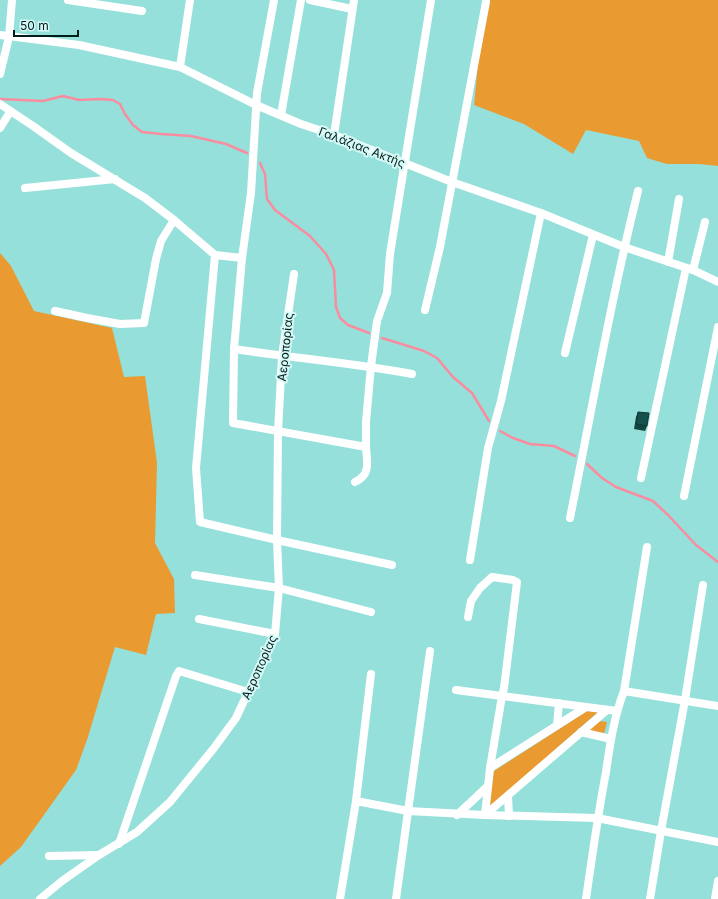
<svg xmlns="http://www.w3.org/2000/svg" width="718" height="899" font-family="Inter,sans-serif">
  <rect width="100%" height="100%" fill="#95e0da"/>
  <g fill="#e99b32">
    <path d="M484 0H718V166L699 164H667L647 158 639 141 586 130 573 154 524 124 474 105Z"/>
    <path d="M0 253 11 266 34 311 112 328 124 377 145 376 157 463 155 543 174 579 175 613 156 614 146 655 115 647 87 740 76 770 21 847 0 866Z"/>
    <path d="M587 711 598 712 489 808 494 771Z"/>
    <path d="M599 721 607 722 604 734 588 730Z"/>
  </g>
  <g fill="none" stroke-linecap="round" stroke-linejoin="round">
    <g stroke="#f98c9f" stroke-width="2.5">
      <path d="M0 99 43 101 63 96 79 100 101 99 113 100 120 104 125 114 133 125 142 132 161 134 191 136 226 144 247 153"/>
      <path d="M260 163 265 174 267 199 275 210 310 236 326 254 334 270 336 307 340 318 348 325 369 333"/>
      <path d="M382 338 424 351 437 358 453 377 472 393 489 421"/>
      <path d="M500 431 513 438 530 444 554 446 575 456"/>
      <path d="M587 464 602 478 616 487 653 501 668 515 696 545 718 562"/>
    </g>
    <g stroke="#fff" stroke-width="8">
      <path d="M68 0 142 11"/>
      <path d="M274 0 257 93 251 193 242 258 234 349C293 358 353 363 412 374"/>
      <path d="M310 0 352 9"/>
      <path d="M0 35 79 45 180 67 256 105 301 124 334 135 452 182 541 213 624 247 693 270 718 282"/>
      <path d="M180 67 190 0"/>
      <path d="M0 74 9 37 12 0"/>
      <path d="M0 104 33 126 71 153 145 198 174 220 215 255"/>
      <path d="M281 115 301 0"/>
      <path d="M0 128 10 112"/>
      <path d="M334 135 354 0"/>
      <path d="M25 188 115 179"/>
      <path d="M242 258 215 255 196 468 200 522 277 540 392 565"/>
      <path d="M668 262 679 199"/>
      <path d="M693 270 705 222"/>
      <path d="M425 310 440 247 486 2"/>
      <path d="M55 311 87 318 120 324 144 323 156 259 161 241 174 220"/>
      <path d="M234 349 233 423 366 447V422L371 366 377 321 387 293 390 254 431 0"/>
      <path d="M565 353 593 235"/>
      <path d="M641 478 686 268"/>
      <path d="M355 482C371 474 367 463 366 447"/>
      <path d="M684 496 718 327"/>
      <path d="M570 518C592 409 611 299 638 191"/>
      <path d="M470 560 488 448 501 401 541 213"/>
      <path d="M195 575 279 588 371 612"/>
      <path d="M199 619 275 634"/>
      <path d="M456 690 502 696 504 688 517 582 513 580 492 577 480 588 471 601 468 617"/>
      <path d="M624 691 647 547"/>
      <path d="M617 711 502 696 490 768 485 815 597 818 718 842"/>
      <path d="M557 725 559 703"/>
      <path d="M581 732 611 739"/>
      <path d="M490 768 586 707"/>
      <path d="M508 796 509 816"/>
      <path d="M356 801 408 811 485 815 607 710"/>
      <path d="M457 815 488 786"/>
      <path d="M119 844 176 676 179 671 248 692"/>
      <path d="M49 856 99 855"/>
      <path d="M40 899 62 881 99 855 137 832 170 802 214 748 236 718 275 634 279 588 277 540 278 432 282 356 294 274"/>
      <path d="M340 899 356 801 371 674"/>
      <path d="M396 899 430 651"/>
      <path d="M586 899C592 857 598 814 606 772 610 744 614 717 624 691L718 706"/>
      <path d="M650 899 661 831 685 700 703 585"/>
      <path d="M715 899 718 881"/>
    </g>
  </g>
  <path fill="#124542" d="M638 412 647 426 645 431 634 429 636 417Z"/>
  <path fill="#15504d" stroke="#0f3836" d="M638 412 649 413 647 426 636 424Z"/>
  <g text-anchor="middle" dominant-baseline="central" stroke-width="4" stroke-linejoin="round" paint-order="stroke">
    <g font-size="12" fill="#001c1b" stroke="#d5f9f6">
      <text transform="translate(362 147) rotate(21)">Γαλάζιας Ακτής</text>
      <text transform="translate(285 347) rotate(-84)">Αεροπορίας</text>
      <text transform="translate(259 667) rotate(-66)">Αεροπορίας</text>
    </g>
  </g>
  <path d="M14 30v6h64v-6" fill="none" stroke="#001c1b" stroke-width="2"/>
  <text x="20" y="30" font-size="12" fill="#001c1b" stroke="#d5f9f6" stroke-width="3" paint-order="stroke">50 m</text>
</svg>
